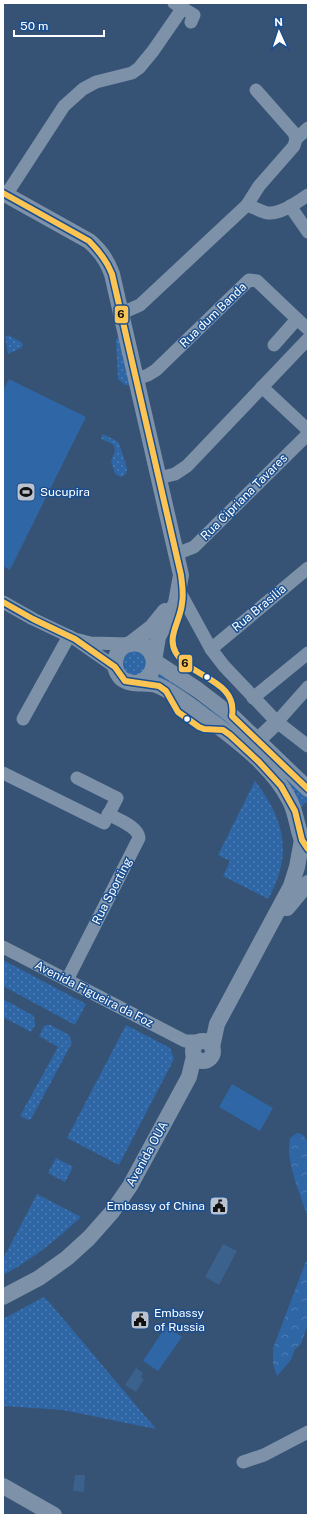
<svg xmlns="http://www.w3.org/2000/svg" width="311" height="1518" font-family="'Public Sans',sans-serif">
  <defs>
    <pattern id="grass-dots" width="8" height="8" patternUnits="userSpaceOnUse"><rect width="8" height="8" fill="#2f66a5"/><path d="M2 2h.1M6 6h.1" fill="none" stroke="#4e7db2" stroke-width="1.8" stroke-linecap="round"/></pattern>
    <pattern id="forest-crowns" width="20" height="18" patternUnits="userSpaceOnUse"><rect width="20" height="18" fill="#2f66a5"/><path d="M2 6a3 3 0 1 1 6 0M12 15a3 3 0 1 1 6 0" fill="none" stroke="#4e7db2"/></pattern>
  </defs>
  <rect width="100%" height="100%" fill="#365274"/>
  <g fill="url(#grass-dots)">
    <path d="M8 335 21 342 23 345 21 348 8 354 5 337Z"/>
    <path d="M119 335 130 385H125L118 379 116 340Z"/>
    <path d="M103 434 115 440 119 443 127 468C127 473 126 475 121 477L115 474 111 461 115 451 114 446 111 443 101 439Z"/>
    <path d="M137 651 145 655 147 668 136 676 128 674 122 667 123 658 129 652Z"/>
    <path d="M160 674 232 725 230 728 157 679Z"/>
    <path d="M245 736 308 796V800L300 808Z"/>
    <path d="M255 781C285 820 293 855 268 899L223 876 230 861 218 855Z"/>
    <path d="M3 960 86 1004 75 1025 3 986Z"/>
    <path d="M3 999 34 1016 35 1025 31 1032 3 1017Z"/>
    <path d="M47 1025H51L69 1035 72 1043 31 1119 28 1120 20 1116 58 1047 39 1036 44 1026Z"/>
    <path d="M126 1025 170 1048 174 1059 119 1165 67 1138Z"/>
    <path d="M56 1158 73 1167 65 1182 48 1173Z"/>
    <path d="M37 1194 81 1217C57 1239 32 1260 3 1275V1259Z"/>
    <path d="M44 1297 49 1302 156 1429 63 1410 3 1406V1319Z"/>
  </g>
  <g fill="url(#forest-crowns)">
    <path d="M297 1133 302 1134 308 1142V1218C301 1195 285 1162 290 1138Z"/>
    <path d="M308 1256V1324L301 1344 295 1349 291 1360 277 1376 273 1364V1348Z"/>
  </g>
  <g fill="#2f66a5">
    <path d="M9 379 86 417 10 570 3 566V391Z"/>
    <path d="M232 1084 273 1108 260 1131 219 1107Z"/>
    <path d="M166 1326 182 1337 158 1371 143 1361Z"/>
  </g>
  <g fill="#3b618d">
    <path d="M223 1244 237 1251 219 1285 205 1277Z"/>
    <path d="M136 1368 143 1373 141 1377 144 1379 136 1392 125 1385Z"/>
    <path d="M75 1475H85L84 1492 73 1491Z"/>
  </g>
  <g fill="none" stroke-linecap="round" stroke-linejoin="round">
    <g stroke="#7d92a8" stroke-width="13">
      <path d="M174 3 194 15 191 22"/>
      <path d="M256 90 294 133 296 139 308 128"/>
      <path d="M6 195 64 106 83 89 96 82 132 73 139 68 153 51 182 9"/>
      <path d="M247 205 259 186 294 146 296 139"/>
      <path d="M290 206 308 232"/>
      <path d="M122 313 140 305 247 205C254 207 261 212 268 213 282 214 297 202 308 195"/>
      <path d="M297 319 308 329"/>
      <path d="M137 379 148 375 156 370 249 280 257 281 297 319 274 345"/>
      <path d="M262 387 308 430"/>
      <path d="M159 478 175 474 187 466 308 339"/>
      <path d="M176 554 194 547 308 434"/>
      <path d="M182 596 211 649 224 666 277 722 308 746"/>
      <path d="M3 602 33 619 75 639 115 667"/>
      <path d="M79 640 90 643 130 644"/>
      <path d="M211 649 308 568"/>
      <path d="M253 698 308 653"/>
      <path d="M23 719 69 636"/>
      <path d="M277 722 308 687"/>
      <path d="M3 773 104 823 117 798 77 778"/>
      <path d="M3 947 185 1041H198"/>
      <path d="M67 980 139 838C138 826 118 820 108 814"/>
      <path d="M243 1462 264 1455 308 1432"/>
    </g>
    <g stroke="#7d92a8" stroke-width="16">
      <path d="M3 193 89 241C100 250 107 260 112 274L181 575 176 603 158 637 154 661"/>
      <path d="M130 644 152 627 165 611"/>
      <path d="M154 661 198 690 232 716 308 789"/>
      <path d="M137 683C164 675 156 639 130 644 115 647 110 667 121 678 131 687 147 681 159 686 173 692 195 709 207 718 237 740 274 768 290 801 298 816 297 838 308 849"/>
      <path d="M258 740 277 722"/>
      <path d="M287 908 308 883"/>
      <circle cx="203" cy="1051" r="10"/>
      <path d="M212 1047 217 1024 291 886 297 867 302 840"/>
      <path d="M3 1297 39 1278 67 1258 89 1238 112 1212 130 1186 189 1077 194 1056"/>
      <path d="M3 1486 54 1515"/>
    </g>
    <g stroke="#1b4f8f" stroke-width="9">
      <g id="bus-1">
        <path d="M3 193 89 241C99 251 107 261 112 274L181 575C182 584 184 594 182 603 181 620 166 637 176 653 191 678 238 680 232 716L308 789"/>
        <path d="M3 602 33 619 75 639 115 667 125 681 159 686 166 691 178 712 199 727 204 729 223 730 230 735 259 762 281 786 295 811 302 840 308 849"/>
      </g>
    </g>
    <use href="#bus-1" stroke="#fcc553" stroke-width="6"/>
  </g>
  <defs>
    <g id="stadium-square" transform="scale(1)"><rect x="-9" y="-9" width="18" height="18" rx="4" fill="#b9c2ce" stroke="#1b4f8f"/><path d="M0-5a6.5 5 0 1 0 0 10a6.5 5 0 1 0 0-10ZM-3.5-1.8h7v3.6h-7Z" fill="#111"/></g>
    <g id="civic-square" transform="scale(1)"><rect x="-9" y="-9" width="18" height="18" rx="4" fill="#b9c2ce" stroke="#1b4f8f"/><path d="M-.6-6.5H3V-4.5H.6V-3L4-1V1h2V6H-6V1h2V-1L-.6-3ZM-1.2 2.5V6h2.4V2.5Z" fill="#111"/></g>
  </defs>
  <g fill-rule="evenodd">
    <use href="#stadium-square" x="26" y="492"/>
    <use href="#civic-square" x="219" y="1206"/>
    <use href="#civic-square" x="140" y="1320"/>
  </g>
  <g fill="#fff" stroke="#1b4f8f" stroke-width="1.5">
    <circle cx="207" cy="677" r="3.5"/>
    <circle cx="187" cy="719" r="3.5"/>
  </g>
  <g text-anchor="middle" dominant-baseline="central" stroke-width="3" stroke-linejoin="round" paint-order="stroke">
    <g font-size="12" fill="#fff" stroke="#1b4f8f">
      <text transform="translate(213 315) rotate(-44)">Rua dum Banda</text>
      <text transform="translate(244 497) rotate(-45)">Rua Cipriana Tavares</text>
      <text transform="translate(259 608) rotate(-40)">Rua Brasilia</text>
      <text transform="translate(112 891) rotate(-63)">Rua Sporting</text>
      <text transform="translate(94 994) rotate(27)">Avenida Figueira da Foz</text>
      <text transform="translate(147 1154) rotate(-61)">Avenida OUA</text>
    </g>
    <g font-size="12" fill="#fff" stroke="#1b4f8f" text-anchor="start">
      <text x="40" y="492">Sucupira</text>
      <text x="205" y="1206" text-anchor="end">Embassy of China</text>
      <text x="154" y="1313">Embassy<tspan x="154" dy="14">of Russia</tspan></text>
    </g>
  </g>
  <g stroke="#1b4f8f" stroke-width="1.5">
    <rect x="114" y="305" width="15" height="19" rx="4" fill="#fcc553"/>
    <rect x="178" y="654" width="15" height="19" rx="4" fill="#fcc553"/>
  </g>
  <g font-size="11" text-anchor="middle" font-weight="bold" fill="#111">
    <text x="121" y="318">6</text>
    <text x="185" y="667">6</text>
  </g>
  <rect width="311" height="1518" fill="none" stroke="#ffffff" stroke-width="8"/>
  <g transform="translate(279 32) rotate(357)" stroke="#1b4f8f" stroke-width="3" paint-order="stroke">
  <path d="M0-3L7 15L0 10L-7 15Z" fill="#ffffff"/>
  <text y="-6" font-size="11" font-weight="bold" text-anchor="middle" fill="#ffffff">N</text>
  </g>
  <path d="M14 30v6h90v-6" fill="none" stroke="#ffffff" stroke-width="2"/>
  <text x="20" y="30" font-size="12" fill="#ffffff" stroke="#1b4f8f" stroke-width="3" paint-order="stroke">50 m</text>
</svg>
